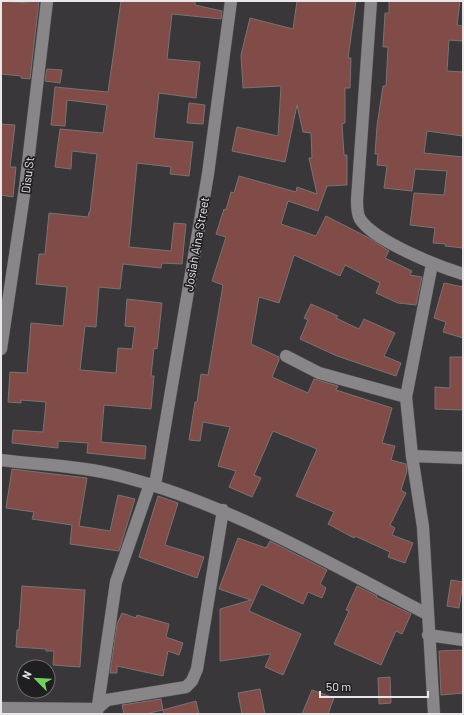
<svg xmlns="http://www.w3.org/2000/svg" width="464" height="715" font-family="Barlow,sans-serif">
  <rect width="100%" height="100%" fill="#393739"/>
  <g fill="#814c48" stroke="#787373">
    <path d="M1 1 28 3 29 1H39L30 79 21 78V76L1 74Z"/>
    <path d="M121 1H195V5L222 11 221 19 172 14 167 59 200 62 196 98 159 93 154 138 193 142 189 176 170 174 171 167 137 163 129 247 171 251 174 223 186 224 182 264 162 263 161 268 123 264 120 289 99 287 96 327 85 326 80 370 116 373 118 348 132 349 135 327 125 326 127 299 162 303 157 349 154 348 151 376H154L151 409 104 405 101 442 146 446 145 459 87 453 88 443 58 441V448L12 443 13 430 43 432 46 402 21 400V403L8 402 10 372 27 373 31 323 63 326 67 287 36 284 39 254H45L49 213 88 217 89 212H90L97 154 72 151 71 169 55 167 60 129 103 133 107 105 67 100 65 126 51 125 55 87 108 92Z"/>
    <path d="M297 1H356L348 58H351L350 88H345V123L342 124 344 155H347V185L327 186 318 211 288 201 281 224 316 236 326 216 369 238 389 251 385 258 412 271 410 275 422 277 416 305 398 303 376 293 380 283 345 265 340 276 294 255 279 303 259 297 251 344 279 357V360L272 377 308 393 314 379 338 386 336 390 392 408 382 443 395 446 391 460 406 464 407 471 401 490 406 493 390 525 395 528 392 535 413 543 405 563 388 557 390 552 355 536 354 538 328 524 334 512 296 496 317 449 273 431 254 475 261 478 252 497 229 487 236 471 218 466 230 427 203 422 200 441 189 440 195 402H197L201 374 208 375 223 285 212 281 226 237 216 234 224 209 226 210 231 192 234 193 239 176 296 192 297 187 317 194 309 158H312L311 133 303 132 297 105 285 162 232 151 237 127 278 136 281 86 243 88 241 55 250 18 293 29Z"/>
    <path d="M389 1H460L457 25 463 26V41L449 40 447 71 463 72V136L427 131 424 153 463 157V248L445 246 446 244 433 243 435 228 410 225 414 193 444 195 447 171 415 169 412 191 384 188 387 166 377 165 378 154H375L377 126 383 86H386L388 47H383L385 13H389Z"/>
    <path d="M47 69 62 70 60 83 45 81Z"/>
    <path d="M189 103 205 105 203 124 187 123Z"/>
    <path d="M1 124 15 125 10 167H16L13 197 1 195Z"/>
    <path d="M444 283 463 287V338L443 332 446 322 434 318Z"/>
    <path d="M311 304 338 316 336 318 359 329 364 319 395 333 384 356 401 363 396 376 337 356 300 339 308 320 304 318Z"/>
    <path d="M450 357H463V410L435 409V387L450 388Z"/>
    <path d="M12 469 87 478 79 526 110 531 118 495 135 499 119 551 70 544 72 525 32 519 34 512 6 508Z"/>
    <path d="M158 496 178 503 165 545 204 557 197 578 139 557Z"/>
    <path d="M238 538 266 548 270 541 327 570 320 584 326 588 322 598 308 592 303 604 261 584 249 611 301 634 283 675 265 667 271 654 220 661V609L251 600 219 589Z"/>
    <path d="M451 580 463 582 459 608 447 606Z"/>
    <path d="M22 586 85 590 80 667 53 665 54 651H46V649L16 647 17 630H19Z"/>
    <path d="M357 586 377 596 376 597 411 614 402 634 396 631 381 665 334 644 349 611 346 610Z"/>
    <path d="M122 613 136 618 137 615 169 624 166 637 183 643 179 655 168 651 163 676 117 666V673H110L117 624Z"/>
    <path d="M463 650V693L441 695 439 651Z"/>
    <path d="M390 677 391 703 379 704 378 678Z"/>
    <path d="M260 689 265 714H242L238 693Z"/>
    <path d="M312 690 334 698 328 714H302Z"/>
    <path d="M161 699 163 710 145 714H124L122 705Z"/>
    <path d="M196 701 199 714H164L163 710Z"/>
  </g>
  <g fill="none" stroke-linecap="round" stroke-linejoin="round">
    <g stroke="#585658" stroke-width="13">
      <g id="street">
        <path d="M371 1 357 200C357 206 357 214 360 219 374 241 437 266 463 274"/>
        <path d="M432 264 406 397 412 456 423 527 434 714"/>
        <path d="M1 349 25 188 47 1"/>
        <path d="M286 356 319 373 406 397"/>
        <path d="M412 456 463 458"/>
        <path d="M1 460C41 465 85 466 124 477 231 505 330 564 427 614"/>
        <path d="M155 485 208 174 231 1"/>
        <path d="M428 635 463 640"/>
        <path d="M1 708 97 709 107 700 186 687 192 681 197 669 223 510"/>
        <path d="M97 712 116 582 150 484"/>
      </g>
    </g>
    <use href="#street" stroke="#898689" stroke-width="12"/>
  </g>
  <g text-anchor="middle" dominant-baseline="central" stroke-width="3.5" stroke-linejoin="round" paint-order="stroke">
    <g font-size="12" fill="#e9e7e9" stroke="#1f1e20">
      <text transform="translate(27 175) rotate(-83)">Disu St</text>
      <text transform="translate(196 244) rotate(-80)">Josiah Aina Street</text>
    </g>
  </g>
  <rect width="464" height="715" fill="none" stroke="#e9e7e9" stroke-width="4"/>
  <g transform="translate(36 679) rotate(294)"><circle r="19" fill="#1f1e20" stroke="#706e70"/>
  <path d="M0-3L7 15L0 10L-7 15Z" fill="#73d25c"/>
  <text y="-6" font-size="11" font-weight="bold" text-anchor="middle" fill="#e9e7e9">N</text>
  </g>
  <path d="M320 691v6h108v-6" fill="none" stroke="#e9e7e9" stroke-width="2"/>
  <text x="326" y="691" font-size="12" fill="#e9e7e9" stroke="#1f1e20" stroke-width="3" paint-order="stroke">50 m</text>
</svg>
